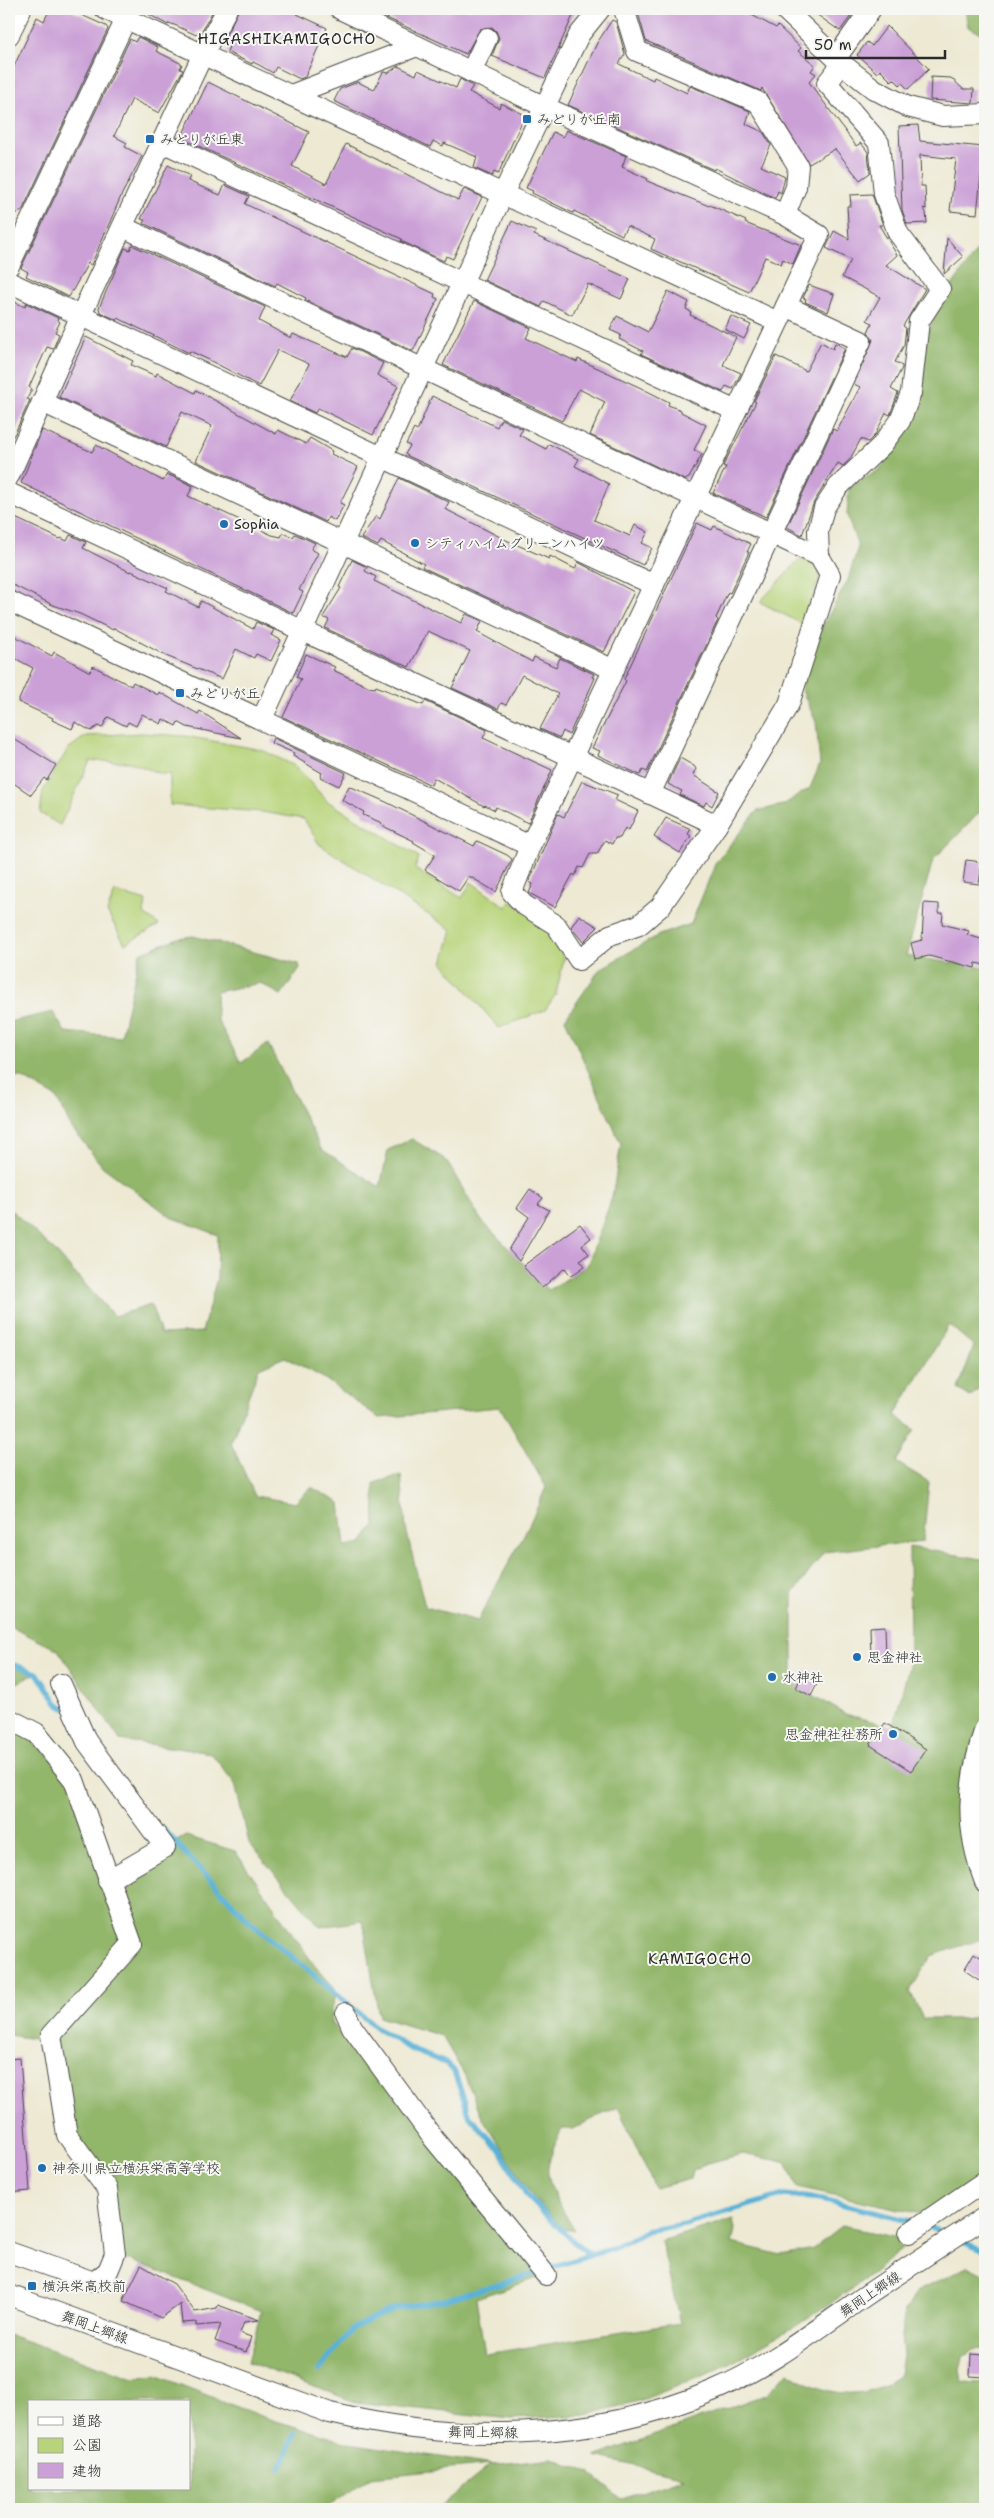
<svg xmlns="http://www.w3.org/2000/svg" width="994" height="2518" font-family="'Shantell Sans','Klee One',sans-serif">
  <rect width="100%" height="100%" fill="#f6f6f2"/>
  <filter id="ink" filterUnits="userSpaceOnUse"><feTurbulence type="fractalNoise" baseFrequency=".02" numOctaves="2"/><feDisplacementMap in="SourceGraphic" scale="10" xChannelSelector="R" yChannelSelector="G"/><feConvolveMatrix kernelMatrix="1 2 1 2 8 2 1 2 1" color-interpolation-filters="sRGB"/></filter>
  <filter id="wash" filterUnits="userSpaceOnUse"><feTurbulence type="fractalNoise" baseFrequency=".0096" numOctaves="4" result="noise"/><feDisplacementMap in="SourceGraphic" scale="20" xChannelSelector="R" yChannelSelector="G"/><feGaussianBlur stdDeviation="1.12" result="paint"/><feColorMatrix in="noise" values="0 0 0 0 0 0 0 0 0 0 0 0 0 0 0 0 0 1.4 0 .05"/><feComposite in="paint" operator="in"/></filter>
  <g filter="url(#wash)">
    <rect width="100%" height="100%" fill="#ede9d3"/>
    <g fill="#b8d47b" stroke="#728053">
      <path d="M801 558 816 566 820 576 804 625 760 602Z"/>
      <path d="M141 733 185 736 262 750 295 766 327 801 419 857 415 869 462 898 471 882 506 907 510 901 547 924 564 958 556 994 545 1010 499 1028 443 963 452 930 319 844 304 819 262 812 170 805V774H161L130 762 90 761 60 825 40 813 43 791 68 749 86 736Z"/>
      <path d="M115 892 146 901 144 914 159 925 125 944 107 912Z"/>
    </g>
    <g fill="#92b66b" stroke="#5e704b" fill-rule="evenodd">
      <path d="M965 9H985V53L983 34 968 27Z"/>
      <path d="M983 242 985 243V807L933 860 906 956 985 968V1383L970 1397 958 1389 974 1346 949 1325 895 1415 915 1430 896 1462 929 1482 923 1541 824 1552 793 1594V1683L845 1714 893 1727 910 1662 909 1547 982 1559 985 1556V1714L962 1771 964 1837 985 1908V1938L931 1956 910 1991 923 2019H963L985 2016V2177L927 2215 797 2187 786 2162 742 2154 708 2163 693 2170 691 2179 655 2188 618 2107 572 2129H562C557 2139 546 2164 548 2174 551 2194 565 2214 575 2231L564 2229 532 2196 482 2117 464 2074 442 2036 379 2017 363 1921 320 1927 249 1843 235 1784 211 1753 120 1740 58 1650 9 1626V1208L52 1248 114 1316 151 1305 161 1334 202 1332 217 1278 218 1235 171 1217 103 1167 71 1127 56 1097 21 1077H9V1022L53 1012 65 1032 121 1037 140 953 178 938 193 936 299 964 300 968 281 995 260 983 216 992 217 1019 241 1063 268 1044 321 1149 380 1187 388 1150 412 1139 446 1160 481 1220 549 1290 587 1266 612 1198 621 1144 565 1019 600 969 659 935 691 924 716 862 757 811 783 805 810 788 820 764 816 722 801 688 819 633 848 580 858 547 847 515 849 488 879 470 890 457 919 394 922 347 941 301ZM285 1357 325 1379 379 1418 500 1407 546 1487C528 1533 500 1576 478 1621L425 1607 406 1529 401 1475 374 1483 375 1525 362 1543 345 1546 340 1503 311 1487 295 1503 255 1496 231 1443 259 1368Z"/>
      <path d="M9 1663 37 1673 9 1687Z"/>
      <path d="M9 1719 74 1780 108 1879 186 1836 235 1851 315 1966 335 1988 331 2023 433 2138 546 2275 476 2298 485 2354 680 2323 661 2241 733 2219 735 2229 732 2243 781 2255 813 2249 842 2226 912 2241 865 2279 796 2326 715 2371 642 2400 586 2415 511 2419 355 2402 248 2362 261 2311 115 2254 107 2189 67 2135 52 2042 9 2035Z"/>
      <path d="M967 2266 985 2275V2350L972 2351 963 2357 960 2370 962 2383 985 2384V2509H436L491 2465 371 2477 323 2509H9V2335L133 2378 155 2375 263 2417 349 2443 492 2465 553 2458 590 2473 622 2499 684 2477 595 2457 765 2395 788 2372C825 2396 863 2403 900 2375L903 2355 901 2336 905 2310 917 2291ZM29 2402H189V2489H29Z"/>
    </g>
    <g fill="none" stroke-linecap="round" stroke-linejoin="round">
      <g stroke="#59b1d6" stroke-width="5.5">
        <path d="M9 1663 37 1673 58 1704 65 1708"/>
        <path d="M161 1827 249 1921 378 2029 412 2050 446 2063 454 2071 470 2117 499 2149 528 2197 574 2242 591 2255 615 2248 646 2231 684 2224 784 2195 822 2199 917 2223"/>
        <path d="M926 2226 947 2235"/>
        <path d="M958 2240 985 2251"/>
        <path d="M546 2269 591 2255"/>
        <path d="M319 2370 352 2329 392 2309 444 2300 538 2272"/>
        <path d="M281 2468 295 2433"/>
      </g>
    </g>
    <g id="blocks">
      <g fill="#cba0d7">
        <path d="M50 9H68L106 26 108 29 22 211 13 215 9 205V77L37 17 44 21Z"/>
        <path d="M139 9H214L201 32 199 30 196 35 177 26 169 23 168 25Z"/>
        <path d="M239 9H301L297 14 327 28 305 77 300 79 276 67 273 73 259 65 253 62 252 64 227 52 229 46 222 43Z"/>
        <path d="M367 9H576L545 78 492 56 499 38 496 31 492 27 480 29 466 54Z"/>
        <path d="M637 9H730L744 15 746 12 776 28 778 26 801 48 798 51 815 65 811 71 816 74 809 82 856 146 861 143 868 152 870 173 860 180 835 149 809 164 762 88 761 91 646 41Z"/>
        <path d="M809 9H856L840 31Z"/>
        <path d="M612 20 616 22 625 54 619 64 653 80 654 77 687 93 690 86 750 111 746 124 763 132 771 145 761 166 785 177 781 193 778 191 775 198 715 168 714 170 568 105 597 43Z"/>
        <path d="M887 26 929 69 908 89 902 83 900 85 894 79 891 81 880 70 877 73 857 55 867 42 872 46Z"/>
        <path d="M138 37 158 47 156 51 182 64 180 69 183 70 159 113 132 99 114 136 127 143 125 147 142 156 122 194 91 265 88 263 69 297 26 276 28 272 21 268 130 39 135 42Z"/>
        <path d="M398 66 416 75 418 70 456 88 460 79 473 86 469 92 499 108 501 103 525 115 498 174 494 172 492 176 474 168 477 157 444 143 443 146 433 141 430 147 334 101 340 89 358 82 374 90 383 72 388 73Z"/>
        <path d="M931 77 951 78 963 89H974L973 103 930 100Z"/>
        <path d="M208 82 309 132 292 166 326 184 346 144 458 200 464 189 482 197 453 259 446 256 444 261 401 241 402 239 181 138Z"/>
        <path d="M918 125 920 141 984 147 977 214 950 211 956 159 920 155 921 186H925L926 209 923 208 926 212 927 223 907 224 902 210 899 126Z"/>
        <path d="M566 130 626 156 622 167 648 179 647 181 709 206 710 205 746 221 745 223 801 245 793 264 783 259 781 264 765 257 749 292 651 249 655 239 627 226 622 235 574 211 573 213 532 193 533 191 526 188 553 132 563 137Z"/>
        <path d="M168 165 190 176 188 181 220 195 225 185 249 196 245 204 435 294 434 297 438 299 413 351 305 300 306 298 277 283 275 286 143 223 145 220 141 219Z"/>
        <path d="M872 194 883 225H879L897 255 886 265 925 289 903 326 906 328 904 345 895 362 902 366V368L891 389 898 393 890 415 886 413 875 435 868 442 861 439 850 459 843 466 838 463 814 502 802 535 787 527 833 429 837 431 860 387 854 384 873 340 868 332 872 323 867 320 880 297 842 277 851 260 826 248 834 231 849 239 847 206H851L850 195Z"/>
        <path d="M512 221 536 232 534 235 630 279 621 299 588 284 572 315 544 301 541 307 484 280Z"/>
        <path d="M947 238 963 257 944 274Z"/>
        <path d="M132 245 265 307 259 321 291 338 293 334 347 357 352 348 383 363 377 375 398 386 373 435 318 408 315 413 290 401 309 364 278 350 259 386 209 360 190 351 189 353 118 318 117 320 100 312 99 308 125 248 130 250Z"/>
        <path d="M809 285 834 294 828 312 805 302 806 299 803 298Z"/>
        <path d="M668 291 689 302 686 309 691 312 690 315 736 337 723 365 741 373 733 389 726 386 723 392 641 354 643 351 619 339 621 335 610 330 617 316 648 332Z"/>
        <path d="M9 299 25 307 26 303 58 318 57 320 60 322 55 332 59 334 53 349 47 347 29 387 32 389 27 399 30 400 15 433 9 442Z"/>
        <path d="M474 301 531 328 526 338 577 362 578 359 639 387 669 402 668 405 681 410V412L706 425 694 450 702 454 689 478 685 480 590 435 605 402 579 389 562 421 443 365Z"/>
        <path d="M731 316 751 325 744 339 725 329Z"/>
        <path d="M86 337 133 361 131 365 156 376 157 373 195 393 196 390 276 434 278 430 306 444 310 438 332 451 331 454 358 467 340 503 344 505 335 521 328 517 326 522 196 461 212 426 182 412 166 447 59 397Z"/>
        <path d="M821 342 833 349 835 343 845 348 766 517 713 493 726 467 723 466 756 402 754 401 776 356 806 371Z"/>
        <path d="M432 396 497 427 501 419 523 429 519 435 546 449 549 444 579 459 575 466 609 484 594 520 630 536 635 525 648 532 642 543 652 548 643 565 408 456 405 454 410 446 406 444 414 429 417 431Z"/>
        <path d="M42 430 92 452 96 445 163 481 167 474 193 486 188 496 272 535 281 537 283 533 293 537 295 534 315 543 311 549 318 553 299 590 303 592 293 613 21 483Z"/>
        <path d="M399 478 449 502 445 509 506 540 549 559 550 556 575 569 578 562 634 592 604 652 422 567 424 564 381 541 378 546 361 538 376 516 380 519Z"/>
        <path d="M9 515 60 539 61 538 67 541 70 535 86 542 83 548 130 572 131 571 168 588 166 591 198 607 201 601 253 629 256 622 274 630 271 635 281 640 271 661 256 654 254 658 236 649 222 679 166 656 114 628 113 630 80 614 53 605 9 583Z"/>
        <path d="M697 523 712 530 714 526 751 544 747 552H749L730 593 728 592 716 618 718 620 647 772 643 770 640 775 598 755 600 751 592 748 626 681 624 679Z"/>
        <path d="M352 560 367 567 365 571 376 577 374 581 461 623 466 614 482 621 477 632 532 662 534 657 556 667 560 658 594 674 592 677 595 678 569 735 563 731 560 738 540 729 558 694 522 675 506 705 501 703 498 709 452 688 470 651 428 631 409 667 325 628 329 620 323 617 341 588 339 587Z"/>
        <path d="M9 633 52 656 54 652 90 672 93 666 131 686 133 682 158 695 159 692 198 714 200 711 241 738 187 727 178 722 176 726 163 719 161 724 142 714 136 726 128 722 126 726 108 717 102 728 98 726 91 731 75 722 72 729 52 720 53 718 18 702 33 668 9 655Z"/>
        <path d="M306 654 335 667 333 670 369 687 375 688 376 686 423 705 425 701 487 730 483 738 552 770 528 823 496 807 495 810 485 805 484 806 434 778 431 785 283 717 301 679 296 677Z"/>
        <path d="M9 736 56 765 47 780 44 778 31 795 9 780Z"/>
        <path d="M273 738 346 773 339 786 320 777 322 773 293 756 294 753 271 743Z"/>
        <path d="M680 758 694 766 696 769 693 775 719 792 712 806 706 802 704 806 680 795 682 791 668 784Z"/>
        <path d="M582 781 618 795 615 800 638 811 629 830 625 828 620 838H615L612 844 605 840 597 854H590L583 868 579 867 575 876 573 874 555 907 529 893 533 884 529 882 558 814 564 817Z"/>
        <path d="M349 786 386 802 474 846 477 841 507 855 512 859 496 892 469 876 459 891 425 870 435 855 413 842 414 841 381 825 382 823 363 815 364 812 342 800Z"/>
        <path d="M666 818 691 829 688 834 691 836 680 853 654 837Z"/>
        <path d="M966 860 982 862 979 884 963 882Z"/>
        <path d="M924 903 939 904V913H943L942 924 969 931 967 935 985 940V965L976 963 975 968 929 956 915 959 911 943 922 940Z"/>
        <path d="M579 915 598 927 583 942 571 927Z"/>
        <path d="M530 1189 543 1198 538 1204 549 1210 519 1261 509 1250 529 1217 517 1208Z"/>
        <path d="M580 1224 591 1238 582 1245 589 1254 580 1260 585 1266 571 1276 565 1268 542 1288 523 1266Z"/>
        <path d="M885 1626 886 1658H871L870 1627Z"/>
        <path d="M804 1670 820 1678 811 1696 796 1688Z"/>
        <path d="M885 1723 926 1749 911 1771 870 1745Z"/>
        <path d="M974 1953 985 1960V1984L964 1970Z"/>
        <path d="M20 2058 30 2191 9 2193V2059Z"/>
        <path d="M141 2265 174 2284 195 2312 217 2308 218 2305 259 2320 244 2322 240 2333 251 2337 246 2352 215 2341 221 2324 196 2326V2322L182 2323 180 2304 161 2318 123 2301Z"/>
        <path d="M971 2354 985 2355V2377L970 2376Z"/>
      </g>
    </g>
  </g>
  <g filter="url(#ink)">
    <use href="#blocks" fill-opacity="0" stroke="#484844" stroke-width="1"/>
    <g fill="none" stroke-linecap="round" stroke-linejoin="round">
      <g stroke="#484844" stroke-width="22">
        <g id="minor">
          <path d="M105 9 778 322"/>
          <path d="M340 9 545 107 785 215"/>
          <path d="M624 9 637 51 758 102 798 166 796 187 785 215 819 235 786 306"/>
          <path d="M784 9 842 64 874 89 908 107 943 116 985 114"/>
          <path d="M9 35 21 9"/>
          <path d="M836 58 871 9"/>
          <path d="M471 72 487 38"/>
          <path d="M291 95 417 46"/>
          <path d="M162 142 736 411"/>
          <path d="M123 227 819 556"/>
          <path d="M9 266 126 19"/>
          <path d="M9 282 654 585"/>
          <path d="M42 402 614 670"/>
          <path d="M9 476 81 315 203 54 227 9"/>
          <path d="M9 493 717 825"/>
          <path d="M9 601 530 846"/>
          <path d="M262 719 503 194 579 35 600 9"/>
          <path d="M650 794 861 341 786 306 530 846 512 892 524 905 556 925 579 960 610 935 639 925 660 907 717 825 789 704 830 575 819 556 818 531 824 508 838 487 882 445 900 421 911 393 919 321 940 289 898 233 884 194 879 143 827 83 842 64"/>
          <path d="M61 1684 87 1742 165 1847 108 1880"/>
          <path d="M9 1719 36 1733 74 1780 132 1944 51 2035 67 2135 107 2189 115 2254 108 2271 94 2282 9 2252"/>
          <path d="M985 1728C967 1783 964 1827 985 1882"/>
          <path d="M346 2013 352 2027 433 2138 546 2275"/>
          <path d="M909 2233 985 2181"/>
          <path d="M9 2295 330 2413C457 2443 590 2442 712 2391 767 2368 816 2330 865 2296 905 2269 945 2243 985 2217"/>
        </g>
      </g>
      <use href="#minor" stroke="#fff" stroke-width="20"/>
    </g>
  </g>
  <g fill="#1f6fb2" stroke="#f6f6f2" stroke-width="2">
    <rect x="522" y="114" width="10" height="10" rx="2.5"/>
    <rect x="145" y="134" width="10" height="10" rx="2.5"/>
    <circle cx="224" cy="524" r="5"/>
    <circle cx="415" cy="543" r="5"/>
    <rect x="175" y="688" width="10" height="10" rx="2.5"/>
    <circle cx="857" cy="1657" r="5"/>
    <circle cx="772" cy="1677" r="5"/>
    <circle cx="893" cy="1734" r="5"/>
    <circle cx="42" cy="2168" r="5"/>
    <rect x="27" y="2281" width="10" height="10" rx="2.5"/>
  </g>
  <g text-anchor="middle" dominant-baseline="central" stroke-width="4" stroke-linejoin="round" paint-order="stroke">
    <g font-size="14" fill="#2b2b2b" stroke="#f6f6f2" text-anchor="start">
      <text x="537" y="119">みどりが丘南</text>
      <text x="160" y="139">みどりが丘東</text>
      <text x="234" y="524">Sophia</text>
      <text x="425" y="543">シティハイムグリーンハイツ</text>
      <text x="190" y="693">みどりが丘</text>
      <text x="867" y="1657">思金神社</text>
      <text x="782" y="1677">水神社</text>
      <text x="883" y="1734" text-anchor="end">思金神社社務所</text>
      <text x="52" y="2168">神奈川県立横浜栄高等学校</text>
      <text x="42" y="2286">横浜栄高校前</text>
    </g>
    <g font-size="14" fill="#2b2b2b" stroke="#f6f6f2">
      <text transform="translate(870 2294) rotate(-34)">舞岡上郷線</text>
      <text transform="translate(95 2327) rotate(20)">舞岡上郷線</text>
      <text transform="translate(483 2432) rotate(1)">舞岡上郷線</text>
    </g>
    <g font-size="15" letter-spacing="1" fill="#2b2b2b" stroke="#f6f6f2">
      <text x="287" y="39">HIGASHIKAMIGOCHO</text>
      <text x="700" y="1959">KAMIGOCHO</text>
    </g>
  </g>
  <rect width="994" height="2518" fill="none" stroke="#f6f6f2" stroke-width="30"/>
  <rect x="28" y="2400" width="162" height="90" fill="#f6f6f2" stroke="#a5a5a2"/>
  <rect x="38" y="2417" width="25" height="8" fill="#ffffff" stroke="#a5a5a2"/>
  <text x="72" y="2426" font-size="15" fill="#2b2b2b">道路</text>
  <rect x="38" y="2438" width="25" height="15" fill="#b8d47b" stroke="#a5a5a2"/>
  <text x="72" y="2450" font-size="15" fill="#2b2b2b">公園</text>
  <rect x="38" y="2463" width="25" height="15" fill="#cba0d7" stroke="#a5a5a2"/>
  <text x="72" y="2476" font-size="15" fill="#2b2b2b">建物</text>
  <path d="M806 50v8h139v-8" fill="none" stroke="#2b2b2b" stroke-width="2.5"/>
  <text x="814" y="50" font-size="15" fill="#2b2b2b" stroke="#f6f6f2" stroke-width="4" paint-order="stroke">50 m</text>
</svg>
